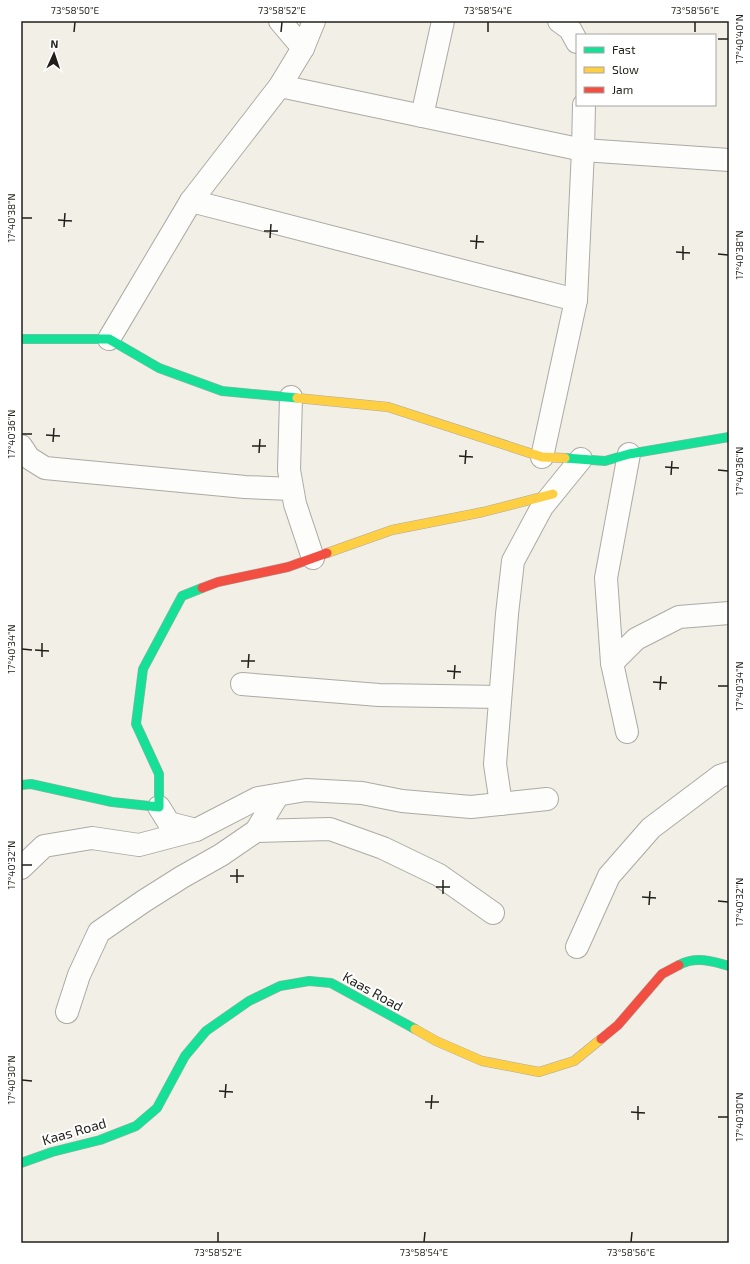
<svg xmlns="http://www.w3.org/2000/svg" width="750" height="1264" font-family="'Exo 2',sans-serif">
  <rect width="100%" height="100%" fill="#f1efe6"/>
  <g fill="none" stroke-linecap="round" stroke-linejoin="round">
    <g stroke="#acaaa3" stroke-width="24">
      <g id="street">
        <path d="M280 21 303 48"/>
        <path d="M559 21 570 29 577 42"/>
        <path d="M280 86 583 150 729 160"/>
        <path d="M422 116 443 21"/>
        <path d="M191 201 576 300"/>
        <path d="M109 339 191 201 280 86 303 48 314 21"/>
        <path d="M291 397 289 470 295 504 313 558"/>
        <path d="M21 446 29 458 45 468 245 487 292 489"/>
        <path d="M542 457 576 300 583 150 584 105"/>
        <path d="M612 663 606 578 629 454"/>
        <path d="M242 684 379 695 500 697"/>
        <path d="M627 732 612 663 636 639 679 617 729 613"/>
        <path d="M501 804 495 764 507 614 513 561 542 507 581 459"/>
        <path d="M159 807 169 823 196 830 258 798 306 790 362 793 402 801 471 807 547 799"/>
        <path d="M256 831 330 829 383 848 439 875 493 913"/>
        <path d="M21 868 44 846 92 838 139 845 196 830"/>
        <path d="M577 947 609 876 651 828 720 776 729 773"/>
        <path d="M67 1012 79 975 99 932 144 901 182 877 221 855 256 831 278 795"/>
      </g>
    </g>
    <g stroke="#acaaa3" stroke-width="10">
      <g id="fast">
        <path d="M21 339H109L159 368 222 391 297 398"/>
        <path d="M565 458 605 461 629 454 729 437"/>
        <path d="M21 785 31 784 112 802 159 807V774L136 724 143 669 182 596 202 588"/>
        <path d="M679 965C695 956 713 961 729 966"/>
        <path d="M21 1163 52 1152 100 1140 136 1126 157 1108 185 1056 206 1031 249 1001 280 986 309 981 331 983 415 1029"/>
      </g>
    </g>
    <g stroke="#acaaa3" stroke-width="10">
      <g id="slow">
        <path d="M297 398 388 407 542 457 565 458"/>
        <path d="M327 553 392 530 483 512 553 494"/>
        <path d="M415 1029 436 1041 482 1061 539 1072 574 1061 601 1039"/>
      </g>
    </g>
    <g stroke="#acaaa3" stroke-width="10">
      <g id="jam">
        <path d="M202 588 218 582 288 567 327 553"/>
        <path d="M601 1039 618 1025 662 974 679 965"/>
      </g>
    </g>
    <use href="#street" stroke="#fdfdfb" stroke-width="22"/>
    <use href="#fast" stroke="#16e098" stroke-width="9"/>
    <use href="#slow" stroke="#ffcf43" stroke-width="9"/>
    <use href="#jam" stroke="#f24e42" stroke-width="9"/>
  </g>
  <path fill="none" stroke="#201f19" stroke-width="1.5" d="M74 32 75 22M281 32 282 22M488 32V22M695 32V22M718 39H728M22 218H32M58 220 72 221M64 227 65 213M264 231H278M270 238 271 224M470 241 484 242M476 249 477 235M676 252 690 253M718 254 728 255M683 260V246M22 434H32M46 435 60 436M53 442 54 428M252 446H266M259 453 260 439M459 456 473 457M465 464 466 450M665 467 679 468M718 470 728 471M671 475 672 461M22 649 32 650M35 650 49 651M42 657V643M241 661H255M248 668 249 654M447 671 461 672M454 679 455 665M653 682 667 683M718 686H728M660 690 661 676M22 865H32M230 876H244M237 883V869M436 887H450M443 894V880M642 897 656 898M718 901 728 902M649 905 650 891M22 1080 32 1081M219 1091 233 1092M225 1098 226 1084M425 1102H439M431 1109 432 1095M631 1112 645 1113M718 1117H728M638 1120V1106M218 1242V1232M424 1242 425 1232M631 1242 632 1232"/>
  <g text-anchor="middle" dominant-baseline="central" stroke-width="4" stroke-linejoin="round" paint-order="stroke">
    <g font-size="14" fill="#201f19" stroke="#fff">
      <text transform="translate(373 991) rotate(29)">Kaas Road</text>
      <text transform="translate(74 1131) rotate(-16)">Kaas Road</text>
    </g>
  </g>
  <rect width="750" height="1264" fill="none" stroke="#ffffff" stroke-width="44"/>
  <rect x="576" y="34" width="140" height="72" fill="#ffffff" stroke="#a6a5a3"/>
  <rect x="584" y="47" width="20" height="6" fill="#16e098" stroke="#a6a5a3"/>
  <text x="612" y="54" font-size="12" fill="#201f19">Fast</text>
  <rect x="584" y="67" width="20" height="6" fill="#ffcf43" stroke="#a6a5a3"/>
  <text x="612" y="74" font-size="12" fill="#201f19">Slow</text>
  <rect x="584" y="87" width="20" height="6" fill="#f24e42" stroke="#a6a5a3"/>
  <text x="612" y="94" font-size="12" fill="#201f19">Jam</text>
  <g transform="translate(54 54) rotate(3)" stroke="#ffffff" stroke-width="3" paint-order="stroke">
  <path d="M0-3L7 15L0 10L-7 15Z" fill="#201f19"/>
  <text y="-6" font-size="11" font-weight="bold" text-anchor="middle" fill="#201f19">N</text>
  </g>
  <rect x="22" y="22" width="706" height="1220" fill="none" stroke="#201f19" stroke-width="1.5"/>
  <g font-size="10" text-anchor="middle" fill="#201f19">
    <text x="75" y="14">73°58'50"E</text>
    <text x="282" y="14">73°58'52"E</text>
    <text x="488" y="14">73°58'54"E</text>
    <text x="695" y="14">73°58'56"E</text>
    <text transform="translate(739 39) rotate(-90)" y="4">17°40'40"N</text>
    <text transform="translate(11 218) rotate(-90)" y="4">17°40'38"N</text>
    <text transform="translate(739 255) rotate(-90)" y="4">17°40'38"N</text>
    <text transform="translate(11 434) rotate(-90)" y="4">17°40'36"N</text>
    <text transform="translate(739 471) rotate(-90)" y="4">17°40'36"N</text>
    <text transform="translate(11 649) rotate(-90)" y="4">17°40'34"N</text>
    <text transform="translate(739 686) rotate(-90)" y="4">17°40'34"N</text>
    <text transform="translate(11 865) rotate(-90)" y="4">17°40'32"N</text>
    <text transform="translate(739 902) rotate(-90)" y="4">17°40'32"N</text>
    <text transform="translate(11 1080) rotate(-90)" y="4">17°40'30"N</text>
    <text transform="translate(739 1117) rotate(-90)" y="4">17°40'30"N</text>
    <text x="218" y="1256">73°58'52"E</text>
    <text x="424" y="1256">73°58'54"E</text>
    <text x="631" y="1256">73°58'56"E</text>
  </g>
</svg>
